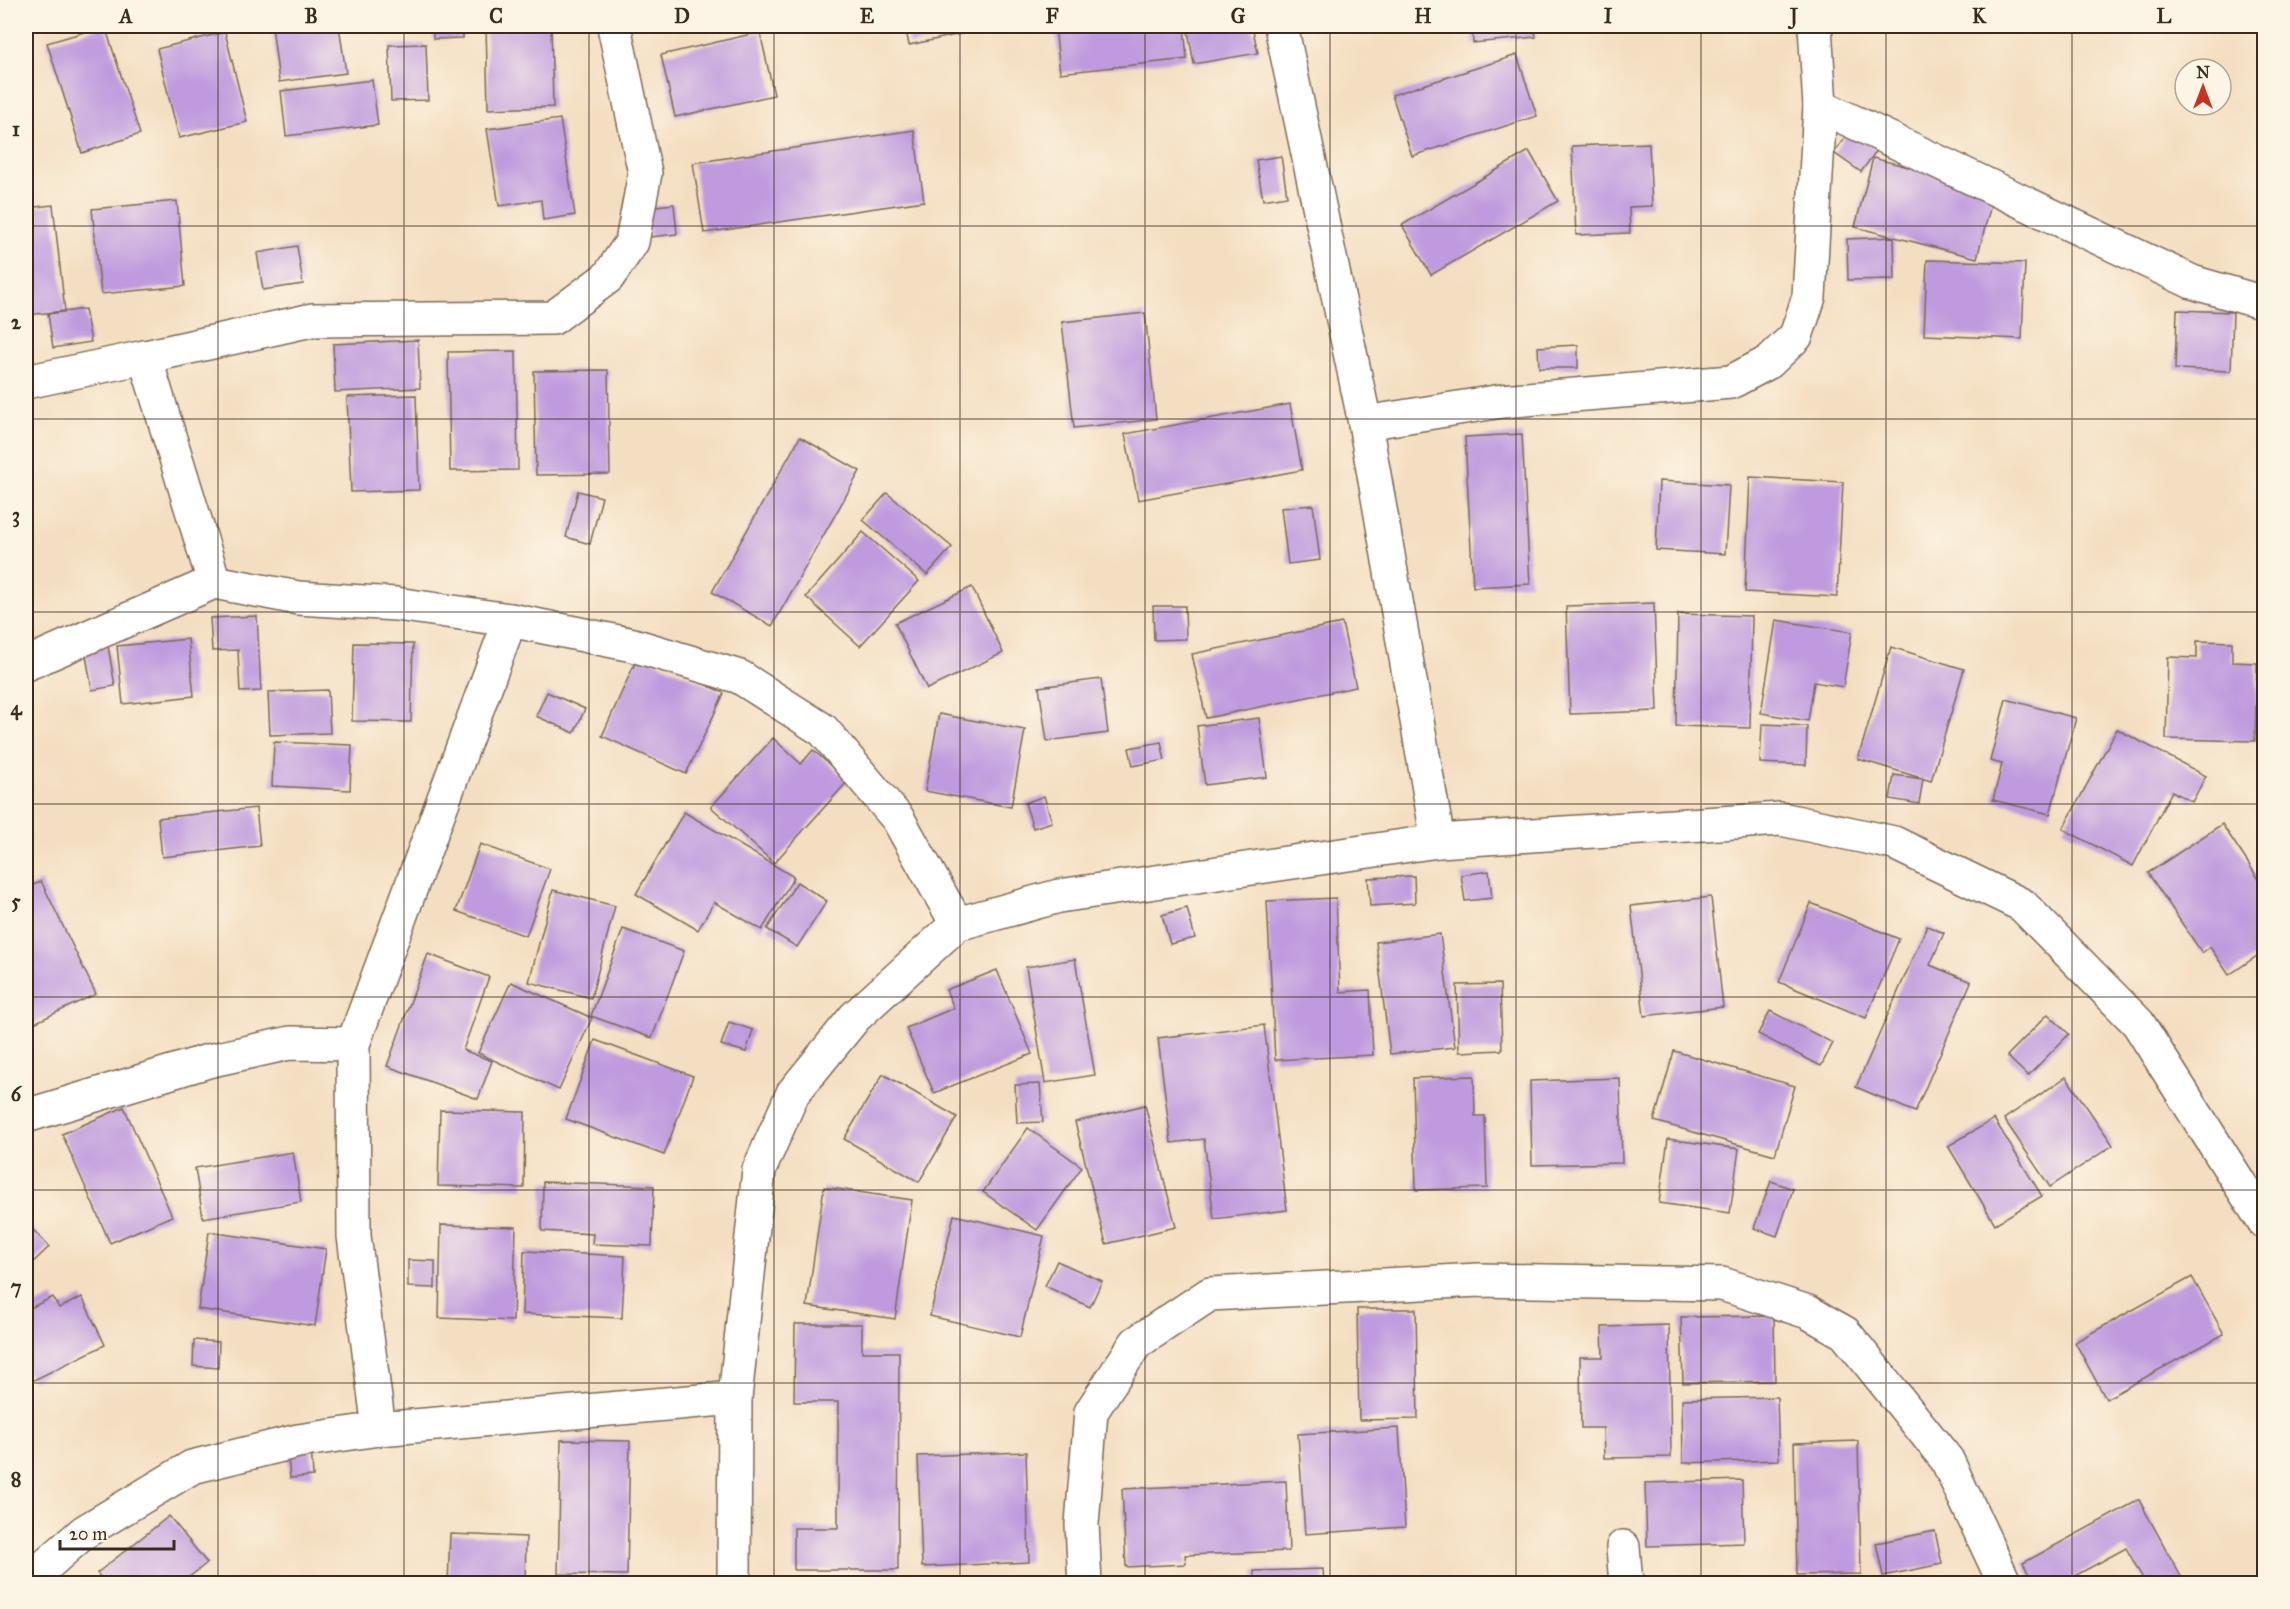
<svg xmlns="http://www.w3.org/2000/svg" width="2290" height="1609" font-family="'IM FELL Great Primer',serif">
  <rect width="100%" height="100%" fill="#fcf5e5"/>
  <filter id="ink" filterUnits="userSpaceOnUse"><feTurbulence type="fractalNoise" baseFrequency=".0167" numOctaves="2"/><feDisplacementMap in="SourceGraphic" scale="12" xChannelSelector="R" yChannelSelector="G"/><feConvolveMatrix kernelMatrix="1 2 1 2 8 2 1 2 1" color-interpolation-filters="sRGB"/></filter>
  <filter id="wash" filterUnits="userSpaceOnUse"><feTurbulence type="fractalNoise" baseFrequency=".008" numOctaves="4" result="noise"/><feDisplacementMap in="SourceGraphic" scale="24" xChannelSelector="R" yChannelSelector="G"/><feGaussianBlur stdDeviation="1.35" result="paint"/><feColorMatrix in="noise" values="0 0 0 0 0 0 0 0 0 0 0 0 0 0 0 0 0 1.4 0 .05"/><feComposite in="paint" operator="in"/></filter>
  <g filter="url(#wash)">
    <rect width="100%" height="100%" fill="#f4dec1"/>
    <g id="blocks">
      <g fill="#bf9ade">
        <path d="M105 26 140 134 82 153 47 43Z"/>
        <path d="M272 26H339L346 73 279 82Z"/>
        <path d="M433 26H463V38L433 39Z"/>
        <path d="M486 26H551L553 107 488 109Z"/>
        <path d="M905 26H979L980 30 909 45Z"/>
        <path d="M1055 26H1184L1187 59 1060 73Z"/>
        <path d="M1187 26H1252L1258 53 1194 64Z"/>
        <path d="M1472 26H1534L1536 37 1473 43Z"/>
        <path d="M225 32 247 122 179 138 157 49Z"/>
        <path d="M760 32 774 95 675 117 661 55Z"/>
        <path d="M426 44 428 100 391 101 389 45Z"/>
        <path d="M1517 55 1537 116 1412 156 1392 95Z"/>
        <path d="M372 80 378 125 286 136 281 91Z"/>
        <path d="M560 119 575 215 543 220 541 200 499 206 487 129Z"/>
        <path d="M914 130 924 201 704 233 693 163Z"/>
        <path d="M1849 131 1877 150 1861 172 1834 153Z"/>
        <path d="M1649 143 1652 206 1629 207 1630 233 1576 235 1572 146Z"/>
        <path d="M1529 151 1558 201 1431 275 1402 225Z"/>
        <path d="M1281 156 1287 196 1263 200 1256 160Z"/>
        <path d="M1873 158 1995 189 1977 258 1855 227Z"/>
        <path d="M177 201 185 286 101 294 92 209Z"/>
        <path d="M674 204 677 234 650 237 646 207Z"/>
        <path d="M53 205 65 311 26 315V208Z"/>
        <path d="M1894 237 1895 279 1848 280 1847 239Z"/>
        <path d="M297 246 303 284 263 290 257 253Z"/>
        <path d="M1927 260 2025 263 2022 339 1924 335Z"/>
        <path d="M85 309 91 342 53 348 48 314Z"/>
        <path d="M2177 310 2233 312 2231 371 2175 369Z"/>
        <path d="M1145 313 1156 419 1074 428 1062 322Z"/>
        <path d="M418 340 420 388 335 392 333 344Z"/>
        <path d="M1578 345V368H1539L1538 347Z"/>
        <path d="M516 351 518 470 450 471 448 352Z"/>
        <path d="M608 370 610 474 536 475 534 371Z"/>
        <path d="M416 395 419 490 351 492 347 397Z"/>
        <path d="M1290 404 1302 470 1138 500 1125 434Z"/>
        <path d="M1522 434 1530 584 1473 587 1465 437Z"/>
        <path d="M800 437 860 471 772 626 712 592Z"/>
        <path d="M1750 477 1843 482 1837 597 1745 592Z"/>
        <path d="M1659 481 1729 485 1725 554 1656 550Z"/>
        <path d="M578 491 602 497 590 544 566 537Z"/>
        <path d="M887 493 952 547 927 575 863 520Z"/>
        <path d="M1313 505 1320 560 1288 564 1281 508Z"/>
        <path d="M863 532 919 581 860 646 806 597Z"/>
        <path d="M972 587 1003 653 927 689 895 623Z"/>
        <path d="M1654 603 1658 711 1570 714 1566 606Z"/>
        <path d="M1153 606H1185L1186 639 1154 640Z"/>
        <path d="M1678 614 1752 616 1750 728 1676 726Z"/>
        <path d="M257 616 261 691 240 692 238 650 212 651 210 618Z"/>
        <path d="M1776 620 1852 632 1843 687 1814 682 1808 721 1761 713Z"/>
        <path d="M1342 623 1356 687 1206 718 1192 654Z"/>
        <path d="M188 639 194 696 123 704 117 646Z"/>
        <path d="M2197 641 2232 642V662L2257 663 2255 741 2166 739 2168 657 2197 658Z"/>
        <path d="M354 643 413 644 411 722 352 721Z"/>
        <path d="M108 646 115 686 92 690 85 650Z"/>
        <path d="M1891 647 1964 669 1931 781 1858 759Z"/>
        <path d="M639 654 724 693 686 774 602 736Z"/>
        <path d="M1101 679 1108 733 1047 741 1039 687Z"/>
        <path d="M328 690 330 733 270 735 268 692Z"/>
        <path d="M547 692 585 709 574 733 536 716Z"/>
        <path d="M2006 699 2076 718 2050 814 1993 800 2002 764 1990 761Z"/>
        <path d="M939 714 1025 730 1011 807 925 791Z"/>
        <path d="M1259 718 1267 777 1205 785 1197 726Z"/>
        <path d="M1762 724 1807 726 1806 765 1760 763Z"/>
        <path d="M2117 729 2206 776 2192 802 2172 791 2133 866 2063 829Z"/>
        <path d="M773 738 801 764 813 750 848 781 774 863 711 807Z"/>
        <path d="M274 742 352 745 350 790 272 786Z"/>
        <path d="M1161 742 1165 760 1133 766 1129 748Z"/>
        <path d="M1894 775 1923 779 1919 804 1890 799Z"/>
        <path d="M1044 796 1052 822 1033 828 1025 803Z"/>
        <path d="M256 808 260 846 162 857 158 818Z"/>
        <path d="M684 812 794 877 762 930 714 902 698 930 636 894Z"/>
        <path d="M2222 824 2264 887V951L2229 975 2210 947 2202 953 2148 873Z"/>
        <path d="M480 844 550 869 526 936 456 911Z"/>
        <path d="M1489 871 1492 898 1465 901 1461 875Z"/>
        <path d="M1414 876 1415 903 1370 906 1368 878Z"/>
        <path d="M41 881 96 994 30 1025 26 1015V889Z"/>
        <path d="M797 882 827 901 797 947 767 929Z"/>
        <path d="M553 890 615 906 591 998 529 982Z"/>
        <path d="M1711 897 1723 1007 1644 1016 1631 906Z"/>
        <path d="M1336 898 1340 992 1370 990 1373 1055 1275 1060 1267 901Z"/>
        <path d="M1811 903 1899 939 1866 1018 1779 982Z"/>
        <path d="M1187 908 1195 938 1170 944 1162 915Z"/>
        <path d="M1927 926 1944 933 1930 965 1971 982 1915 1112 1856 1087Z"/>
        <path d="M623 929 684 951 652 1038 591 1016Z"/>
        <path d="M1440 934 1455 1047 1390 1054 1376 942Z"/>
        <path d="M428 954 489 977 463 1050 492 1061 478 1099 387 1066Z"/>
        <path d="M1075 959 1095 1075 1045 1083 1026 967Z"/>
        <path d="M997 970 1032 1054 934 1093 906 1028 954 1008 946 990Z"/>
        <path d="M511 982 592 1018 559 1090 478 1053Z"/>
        <path d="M1500 984 1502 1050 1459 1052 1457 985Z"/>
        <path d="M1770 1011 1833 1043 1821 1066 1758 1034Z"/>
        <path d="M2048 1014 2069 1034 2028 1076 2007 1056Z"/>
        <path d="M729 1022 753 1030 746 1052 721 1045Z"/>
        <path d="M1264 1025 1287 1210 1214 1219 1204 1139 1171 1143 1158 1038Z"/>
        <path d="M595 1040 693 1076 664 1155 566 1119Z"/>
        <path d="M1674 1051 1795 1086 1775 1155 1654 1121Z"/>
        <path d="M883 1074 957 1117 919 1182 844 1139Z"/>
        <path d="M1474 1076 1475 1116H1485L1487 1188 1416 1190 1413 1078Z"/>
        <path d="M2066 1077 2113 1145 2050 1187 2004 1119Z"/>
        <path d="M1620 1078 1622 1163 1532 1165 1530 1081Z"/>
        <path d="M1040 1084 1043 1122 1017 1123 1015 1085Z"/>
        <path d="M1145 1105 1176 1227 1106 1244 1075 1122Z"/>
        <path d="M124 1107 172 1216 110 1243 62 1134Z"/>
        <path d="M440 1110 525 1112 524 1188 438 1186Z"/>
        <path d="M1994 1119 2042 1196 1995 1224 1948 1146Z"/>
        <path d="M1028 1128 1082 1167 1037 1230 983 1192Z"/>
        <path d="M1668 1139 1739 1149 1730 1213 1659 1203Z"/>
        <path d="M293 1152 301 1202 203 1218 195 1168Z"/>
        <path d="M1771 1181 1793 1189 1777 1236 1754 1228Z"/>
        <path d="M543 1182 654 1186 652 1246 592 1244 593 1234 542 1231Z"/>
        <path d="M824 1187 912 1200 895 1319 807 1306Z"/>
        <path d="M954 1215 1044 1236 1020 1337 930 1316Z"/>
        <path d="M26 1222 49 1247 26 1269Z"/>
        <path d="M441 1225 516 1227 513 1321 439 1318Z"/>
        <path d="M209 1232 326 1249 315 1326 198 1309Z"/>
        <path d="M524 1251 625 1256 622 1318 522 1314Z"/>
        <path d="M408 1260 435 1261V1288L408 1287Z"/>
        <path d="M1057 1261 1102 1281 1090 1307 1045 1286Z"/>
        <path d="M2192 1277 2224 1334 2106 1399 2075 1342Z"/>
        <path d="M53 1297 59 1308 82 1297 105 1345 32 1381 26 1369V1310Z"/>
        <path d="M1357 1309H1416L1418 1419 1359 1420Z"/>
        <path d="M1774 1316 1775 1381 1683 1383 1681 1317Z"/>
        <path d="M795 1324H862V1352H899L898 1570H794V1528H838V1402H794Z"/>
        <path d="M1669 1325 1671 1457 1604 1458 1603 1428H1581L1580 1357H1603L1602 1327Z"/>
        <path d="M194 1340 219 1342 218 1368 193 1366Z"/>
        <path d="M1777 1397 1779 1460 1683 1463 1682 1399Z"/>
        <path d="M1399 1428 1405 1527 1305 1534 1298 1434Z"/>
        <path d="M561 1440 630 1441 627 1575 558 1574Z"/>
        <path d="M1858 1441 1861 1574 1797 1575 1794 1443Z"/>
        <path d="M311 1445 313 1476 290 1478 287 1447Z"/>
        <path d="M1026 1452 1029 1562 922 1567 918 1456Z"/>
        <path d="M1742 1480 1744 1543 1647 1546 1645 1483Z"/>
        <path d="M1286 1481 1289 1551 1185 1555 1186 1564 1126 1567 1122 1489Z"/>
        <path d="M2139 1500 2185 1584H2146L2126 1548 2060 1584H2034L2023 1563Z"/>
        <path d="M169 1516 207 1563 188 1578 192 1584H106L97 1573Z"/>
        <path d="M1935 1531 1942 1564 1883 1576 1876 1543Z"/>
        <path d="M450 1534 526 1537 525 1584H448Z"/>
        <path d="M1323 1569 1324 1584H1254V1571Z"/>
        <path d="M1241 1580V1584H1187V1582Z"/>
      </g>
    </g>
  </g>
  <g filter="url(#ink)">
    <use href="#blocks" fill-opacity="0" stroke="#7c6957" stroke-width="1.5"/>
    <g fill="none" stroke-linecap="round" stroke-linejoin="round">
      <g stroke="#7c6957" stroke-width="36">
        <g id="minor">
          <path d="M1281 26 1365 423 1438 841"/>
          <path d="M1820 106 2192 282 2264 303"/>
          <path d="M26 382 145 357"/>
          <path d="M1365 423 1502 401 1731 382 1769 362 1796 336 1809 297 1820 106 1815 26"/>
          <path d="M214 582 145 357 312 320 553 318 608 277 632 242 645 173 614 26"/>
          <path d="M510 620 633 645 740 677 823 730 898 819 957 924"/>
          <path d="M26 664 214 582 298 598 396 604 510 620 353 1044 354 1236 379 1429 735 1398 734 1584"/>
          <path d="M26 1116 208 1061 290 1043 353 1044"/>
          <path d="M735 1398 759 1170 793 1093 855 1017 957 924 1059 896 1438 841 1781 819 1894 843 2022 905 2138 1023 2264 1222"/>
          <path d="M1623 1547 1626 1584"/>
          <path d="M26 1583 84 1532 192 1467 298 1441 379 1429"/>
          <path d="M1085 1584 1082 1524 1091 1412 1136 1343 1210 1294 1479 1280 1722 1284 1808 1312 1845 1333 1947 1460 2005 1584"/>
        </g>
      </g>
      <use href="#minor" stroke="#fff" stroke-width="33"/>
    </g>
  </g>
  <path fill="none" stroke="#3b2a1e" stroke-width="1.5" stroke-opacity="0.55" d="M218 26V1584M404 26V1584M589 26V1584M774 26V1584M960 26V1584M1145 26V1584M1330 26V1584M1516 26V1584M1701 26V1584M1886 26V1584M2072 26V1584M26 226H2264M26 419H2264M26 612H2264M26 804H2264M26 997H2264M26 1190H2264M26 1383H2264"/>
  <rect width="2290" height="1609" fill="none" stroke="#fcf5e5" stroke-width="66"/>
  <g transform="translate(2203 87)"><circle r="28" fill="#fcf5e5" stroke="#afa495" stroke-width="1.5"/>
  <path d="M0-4.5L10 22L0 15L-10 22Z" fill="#c8321e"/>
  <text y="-9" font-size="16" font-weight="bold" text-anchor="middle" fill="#3b2a1e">N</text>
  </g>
  <path d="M60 1540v9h114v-9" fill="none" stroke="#3b2a1e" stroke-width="3"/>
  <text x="69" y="1540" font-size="18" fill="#3b2a1e" stroke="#fcf5e5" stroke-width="4.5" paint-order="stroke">20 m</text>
  <rect x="33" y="33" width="2224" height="1543" fill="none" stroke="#3b2a1e" stroke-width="2"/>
  <g font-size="20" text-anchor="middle" font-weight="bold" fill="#3b2a1e">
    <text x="126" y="23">A</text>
    <text x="311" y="23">B</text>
    <text x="496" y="23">C</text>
    <text x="682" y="23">D</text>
    <text x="867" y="23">E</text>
    <text x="1052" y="23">F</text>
    <text x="1238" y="23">G</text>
    <text x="1423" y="23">H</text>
    <text x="1608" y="23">I</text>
    <text x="1794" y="23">J</text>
    <text x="1979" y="23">K</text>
    <text x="2164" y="23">L</text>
    <text x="16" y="136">1</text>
    <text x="16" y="329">2</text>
    <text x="16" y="522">3</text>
    <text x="16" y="715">4</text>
    <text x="16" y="908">5</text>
    <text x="16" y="1101">6</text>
    <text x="16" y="1294">7</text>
    <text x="16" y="1486">8</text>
  </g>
</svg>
